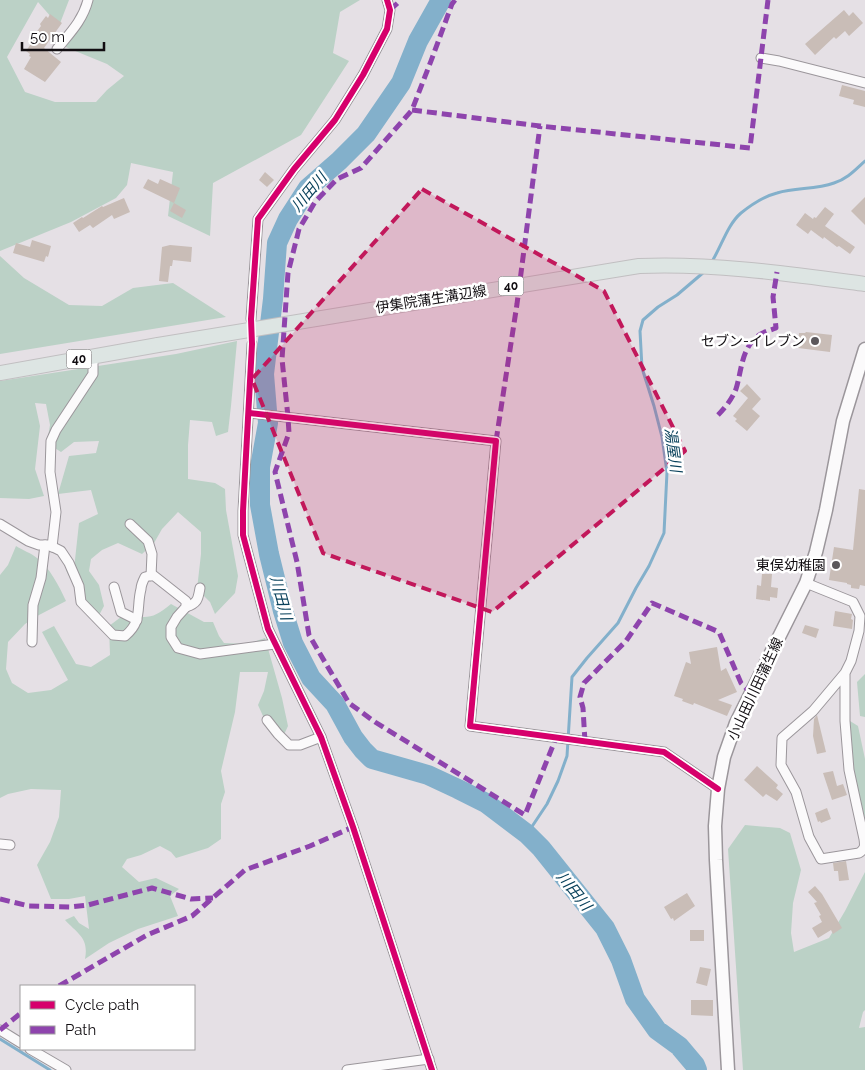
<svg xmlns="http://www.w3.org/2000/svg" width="865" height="1070" font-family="Raleway,'Noto Sans JP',sans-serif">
  <rect width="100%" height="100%" fill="#e5e0e5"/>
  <g fill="#bbd1c6">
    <path d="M0 0H69L59 26 38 2 7 57 25 92 55 102H96L107 90 124 76 107 64 63 46 86 0H360L340 12 333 53 349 61 301 135 213 183 210 236 168 216 173 172 131 163 127 185 116 198 71 222 0 251Z"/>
    <path d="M0 256 24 278 69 305 102 306 133 288 173 283 226 317 0 354Z"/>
    <path d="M237 341 231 406 228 432 216 436 212 422 190 420 188 445V479L215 483 225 489 226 510 238 576 235 593 215 614 210 602 197 589 201 554V532L178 512 162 529 154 543 142 554 118 543 102 550 91 559 89 571 99 585 104 606 97 619 76 590 66 570 74 569 79 523 98 514 91 490 58 494 69 456 96 453 99 441 74 442 61 452 47 443 50 425 46 404 35 403 40 426 35 469 44 496 29 499 0 498V381L176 354Z"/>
    <path d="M16 546C22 550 31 553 37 558 50 568 59 586 66 601L39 615 25 624 8 642 6 669 12 683 28 693 51 690 68 680 42 632 54 626 76 664 91 667 110 655 109 626 125 614C147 619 153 619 171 604L204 622H213L219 636 224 643 247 644 265 638 282 698 288 726 281 741 268 727 258 705 264 691 268 672H240L235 712 221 771 225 792 221 804V839L208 848 176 858 171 852 160 846 141 855 127 859 122 867 139 882 156 878 179 889 170 896 178 916 138 929 109 943 85 959C89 938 78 934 65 920L74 916 79 923 89 929 85 896 69 899H51L37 865 50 842 59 817 61 790 31 789 8 794 0 798V575L8 565Z"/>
    <path d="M865 674V717L860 716 857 682Z"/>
    <path d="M850 721 858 726 865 759V819L852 775Z"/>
    <path d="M745 825 780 828 790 833 801 870 793 903 791 933 794 952 829 938 845 911 865 872V1010L863 1012 859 1028 865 1027V1070H743L728 849Z"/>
  </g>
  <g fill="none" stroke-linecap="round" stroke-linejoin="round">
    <g stroke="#83b0cb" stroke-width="3">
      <path d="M711 263C721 248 727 225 741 213 751 205 765 196 777 193 796 187 815 190 834 183 847 179 855 170 865 161"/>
      <path d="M527 834 547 804 558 781 567 756 572 677 587 658 618 623 636 588 649 566 664 533 667 472 662 437 654 406 642 368 640 331 643 320 658 307 677 295 704 272"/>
      <path d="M0 1039 50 1070"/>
    </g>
    <path stroke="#83b0cb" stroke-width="20" d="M441 0 418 41 401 83 366 134 339 161 308 188 288 219 277 243 273 299 264 374 268 423 260 467V505L269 554 283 611 293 643 311 678 335 704 353 737 363 750 372 759 428 775 458 789 486 803 527 834 541 848 605 928 621 960 635 999 657 1030 679 1046 695 1065 697 1070"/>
  </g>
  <g fill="#c9bdb7">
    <path d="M844 10 849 16 853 12 863 23 849 36 845 31 836 39 834 37 815 55 805 44Z"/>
    <path d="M50 14 62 23 44 48 61 62 45 82 24 69 31 57 29 56 30 54 26 51 37 35 35 34 41 26 40 24 46 16 48 18Z"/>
    <path d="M842 85 865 91V107L853 104 854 100 839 96Z"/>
    <path d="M265 172 274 180 267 187 259 180Z"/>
    <path d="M148 179 158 184 160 179 180 188 174 203 143 188Z"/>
    <path d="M865 197V225L851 211Z"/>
    <path d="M124 198 130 212 114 219 112 215 93 228 90 225 79 232 73 223 82 217 83 218 102 206 103 207Z"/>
    <path d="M174 203 186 210 182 218 170 211Z"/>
    <path d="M825 207 834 214 825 226 855 247 850 254 839 246 837 247 824 237 823 239 811 230 808 234 796 225 805 213 813 219 814 217 816 218Z"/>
    <path d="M32 240 51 246 48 257 46 256 44 262 13 253 16 243 30 247Z"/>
    <path d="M170 245 192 247 191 262 173 260 172 266H170L168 282 159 281 162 247Z"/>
    <path d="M806 332 832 335 830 352 798 348 799 333H805Z"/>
    <path d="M747 384 761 399 752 409 760 416 747 431 735 421 737 419 733 416 748 398 740 391Z"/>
    <path d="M859 489 865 490V586L860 585 859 589 851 588V585L847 584V583L829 580 834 547 853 550Z"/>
    <path d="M762 574H772L771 587 778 588 777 598 770 597V601L756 599 757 585 761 586Z"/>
    <path d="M835 611 852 614 851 619 853 620 852 629 833 626Z"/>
    <path d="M805 625 819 629 816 638 802 633Z"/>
    <path d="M717 647 721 671 726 668 737 692 718 700 732 705 727 716 694 703 693 705 682 701 683 699 674 696 686 662 691 664 689 652Z"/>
    <path d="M817 715 826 752 817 754 813 736 814 719Z"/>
    <path d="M757 766 778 785 776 788 783 794 777 801 766 794 763 797 744 780Z"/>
    <path d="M833 771 837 786 843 784 847 795 832 800 823 773Z"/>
    <path d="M827 808 831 819 821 823 820 821 818 822 815 813Z"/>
    <path d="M846 861 849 880 839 881 838 871H834L833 863Z"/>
    <path d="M815 886 822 894 842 928 833 934 831 930 818 938 812 928 822 922 819 916 821 915 814 903 817 902 808 892Z"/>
    <path d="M687 893 695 906 674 921 673 918 671 919 664 907Z"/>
    <rect x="690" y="930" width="14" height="11"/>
    <path d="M700 967 711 969 707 986 696 983Z"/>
    <path d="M691 1000H713V1016L691 1015Z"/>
  </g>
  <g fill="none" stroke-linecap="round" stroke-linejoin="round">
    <g stroke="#9b969b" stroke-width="11">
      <g id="minor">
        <path d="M57 49C70 33 83 20 88 0"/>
        <path d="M761 58 779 61 865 83"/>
        <path d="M251 319 258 219 294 169 335 120 363 75 387 29 390 10 387 0"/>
        <path d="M252 344 243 511V535L268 629 321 737 353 827 432 1070"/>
        <path d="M249 413 496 441 470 726 664 752 718 789"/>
        <path d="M0 524 28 541 39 545H49L61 551 69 563 79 586 81 602 113 635 125 636C143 621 136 608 141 589 141 585 143 581 145 577L153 575 186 601V607L177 617 171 627V637L178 648 200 654 275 644"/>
        <path d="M130 524 148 541 152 554 151 576"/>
        <path d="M52 547 56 512 50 472 51 441 56 430 93 374V357"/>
        <path d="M806 583 853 602 860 616 859 631 851 661 845 673 813 711 782 738 781 765 796 792 809 837 821 859 859 853C865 849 865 846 864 839L849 770 845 721V673"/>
        <path d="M114 587 121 612 137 620"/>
        <path d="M186 607C198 603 198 599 200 588"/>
        <path d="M32 642 33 605 41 578 45 545"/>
        <path d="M267 720 278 734 289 745H300L321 737"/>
        <path d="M0 844 10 845"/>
        <path d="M0 1030 21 1043"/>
        <path d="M30 1049 66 1070"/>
        <path d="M347 1070 429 1059"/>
      </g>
    </g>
    <g stroke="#9b969b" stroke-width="15">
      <path id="secondary" d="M728 1070 716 860 715 826 718 789 724 757 736 723 806 583 816 552 826 510 843 421 865 349"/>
    </g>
    <g stroke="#c1bfc1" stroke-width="16">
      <g id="primary">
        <path d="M322 318 639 266C715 263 790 274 865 284"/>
        <path d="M0 373 158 345"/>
      </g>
    </g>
    <use href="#minor" stroke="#fbfafb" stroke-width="9"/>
    <use href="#secondary" stroke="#fbfafb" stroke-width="12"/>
    <use href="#primary" stroke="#dde5e3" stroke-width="14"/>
    <g stroke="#c1bfc1" stroke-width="16" stroke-linecap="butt">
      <path id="primary-bridge" d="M158 345 322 318"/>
    </g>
    <use href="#primary-bridge" stroke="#dde5e3" stroke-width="14"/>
    <g stroke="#8e44ad" stroke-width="5" stroke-dasharray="10 5" stroke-linecap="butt">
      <path d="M455 0 452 4 431 61 412 110 361 168 337 179 315 202 299 229 288 273 282 359 288 417 289 433 275 472 297 562 309 635 349 703 375 722 525 815 556 738"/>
      <path d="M390 10 401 0"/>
      <path d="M412 110 540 126 750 148 768 0"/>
      <path d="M718 415C725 408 732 399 736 389 742 370 741 346 761 334 766 331 771 330 776 328L773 297 777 272"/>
      <path d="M496 441 517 304 540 126"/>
      <path d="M585 742 583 708 580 697 584 683 626 641 652 603 719 632 741 683 751 693"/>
      <path d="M0 899 29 906 70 907 88 905 152 888 191 899 213 898"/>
      <path d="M59 986 147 935 192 916 245 870 310 846 353 827"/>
      <path d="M0 1030 21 1013"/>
    </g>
    <g stroke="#fff" stroke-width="9">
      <g id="cycleway">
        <path d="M387 0 390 10 387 29 363 75 335 120 294 169 258 219 251 319 252 344 243 511V535L268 629 321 737 353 827 432 1070"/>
        <path d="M249 413 496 441 470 726 664 752 718 789"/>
      </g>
    </g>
    <use href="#cycleway" stroke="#d6006c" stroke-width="6"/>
  </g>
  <path fill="#c2185b" fill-opacity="0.2" stroke="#c2185b" stroke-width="4" stroke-dasharray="10 6" stroke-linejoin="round" d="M422 189 604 291 685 451 492 612 323 553 252 379Z"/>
  <g fill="#5b575b" stroke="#fff" stroke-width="2">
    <circle cx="815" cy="341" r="5"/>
    <circle cx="836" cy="565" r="5"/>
  </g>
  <g text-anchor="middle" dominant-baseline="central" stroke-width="5" stroke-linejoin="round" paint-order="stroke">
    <g fill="#fff" stroke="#585658" stroke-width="1">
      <rect x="498.5" y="276.5" width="25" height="19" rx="4"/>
      <rect x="66.5" y="349.5" width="25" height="19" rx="4"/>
    </g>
    <g font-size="12" font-weight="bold" fill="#110d11">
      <text x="511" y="286">40</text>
      <text x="79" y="359">40</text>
    </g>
    <g font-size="14" fill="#110d11" stroke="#fff">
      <text transform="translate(431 299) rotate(-9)">伊集院蒲生溝辺線</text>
      <text transform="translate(755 689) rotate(-65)">小山田川田蒲生線</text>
    </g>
    <g font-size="14" fill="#110d11" stroke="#fff" text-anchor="end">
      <text x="805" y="341">セブン-イレブン</text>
      <text x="826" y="565">東俣幼稚園</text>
    </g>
    <g font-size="15" font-style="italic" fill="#09415b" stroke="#fff">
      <text transform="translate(309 192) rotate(-50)">川田川</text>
      <text transform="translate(673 450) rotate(82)">湯屋川</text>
      <text transform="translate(281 598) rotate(75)">川田川</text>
      <text transform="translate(574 891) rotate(51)">川田川</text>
    </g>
  </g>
  <rect x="20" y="985" width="175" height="65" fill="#ffffff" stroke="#a09ea0"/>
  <rect x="30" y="1001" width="25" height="8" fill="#d6006c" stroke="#a09ea0"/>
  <text x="65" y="1010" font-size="15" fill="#110d11">Cycle path</text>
  <rect x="30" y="1026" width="25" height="8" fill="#8e44ad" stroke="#a09ea0"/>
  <text x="65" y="1035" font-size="15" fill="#110d11">Path</text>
  <path d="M22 42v8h82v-8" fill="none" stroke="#110d11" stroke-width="2.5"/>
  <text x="30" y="42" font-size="15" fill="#110d11" stroke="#ffffff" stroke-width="4" paint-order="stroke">50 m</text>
</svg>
